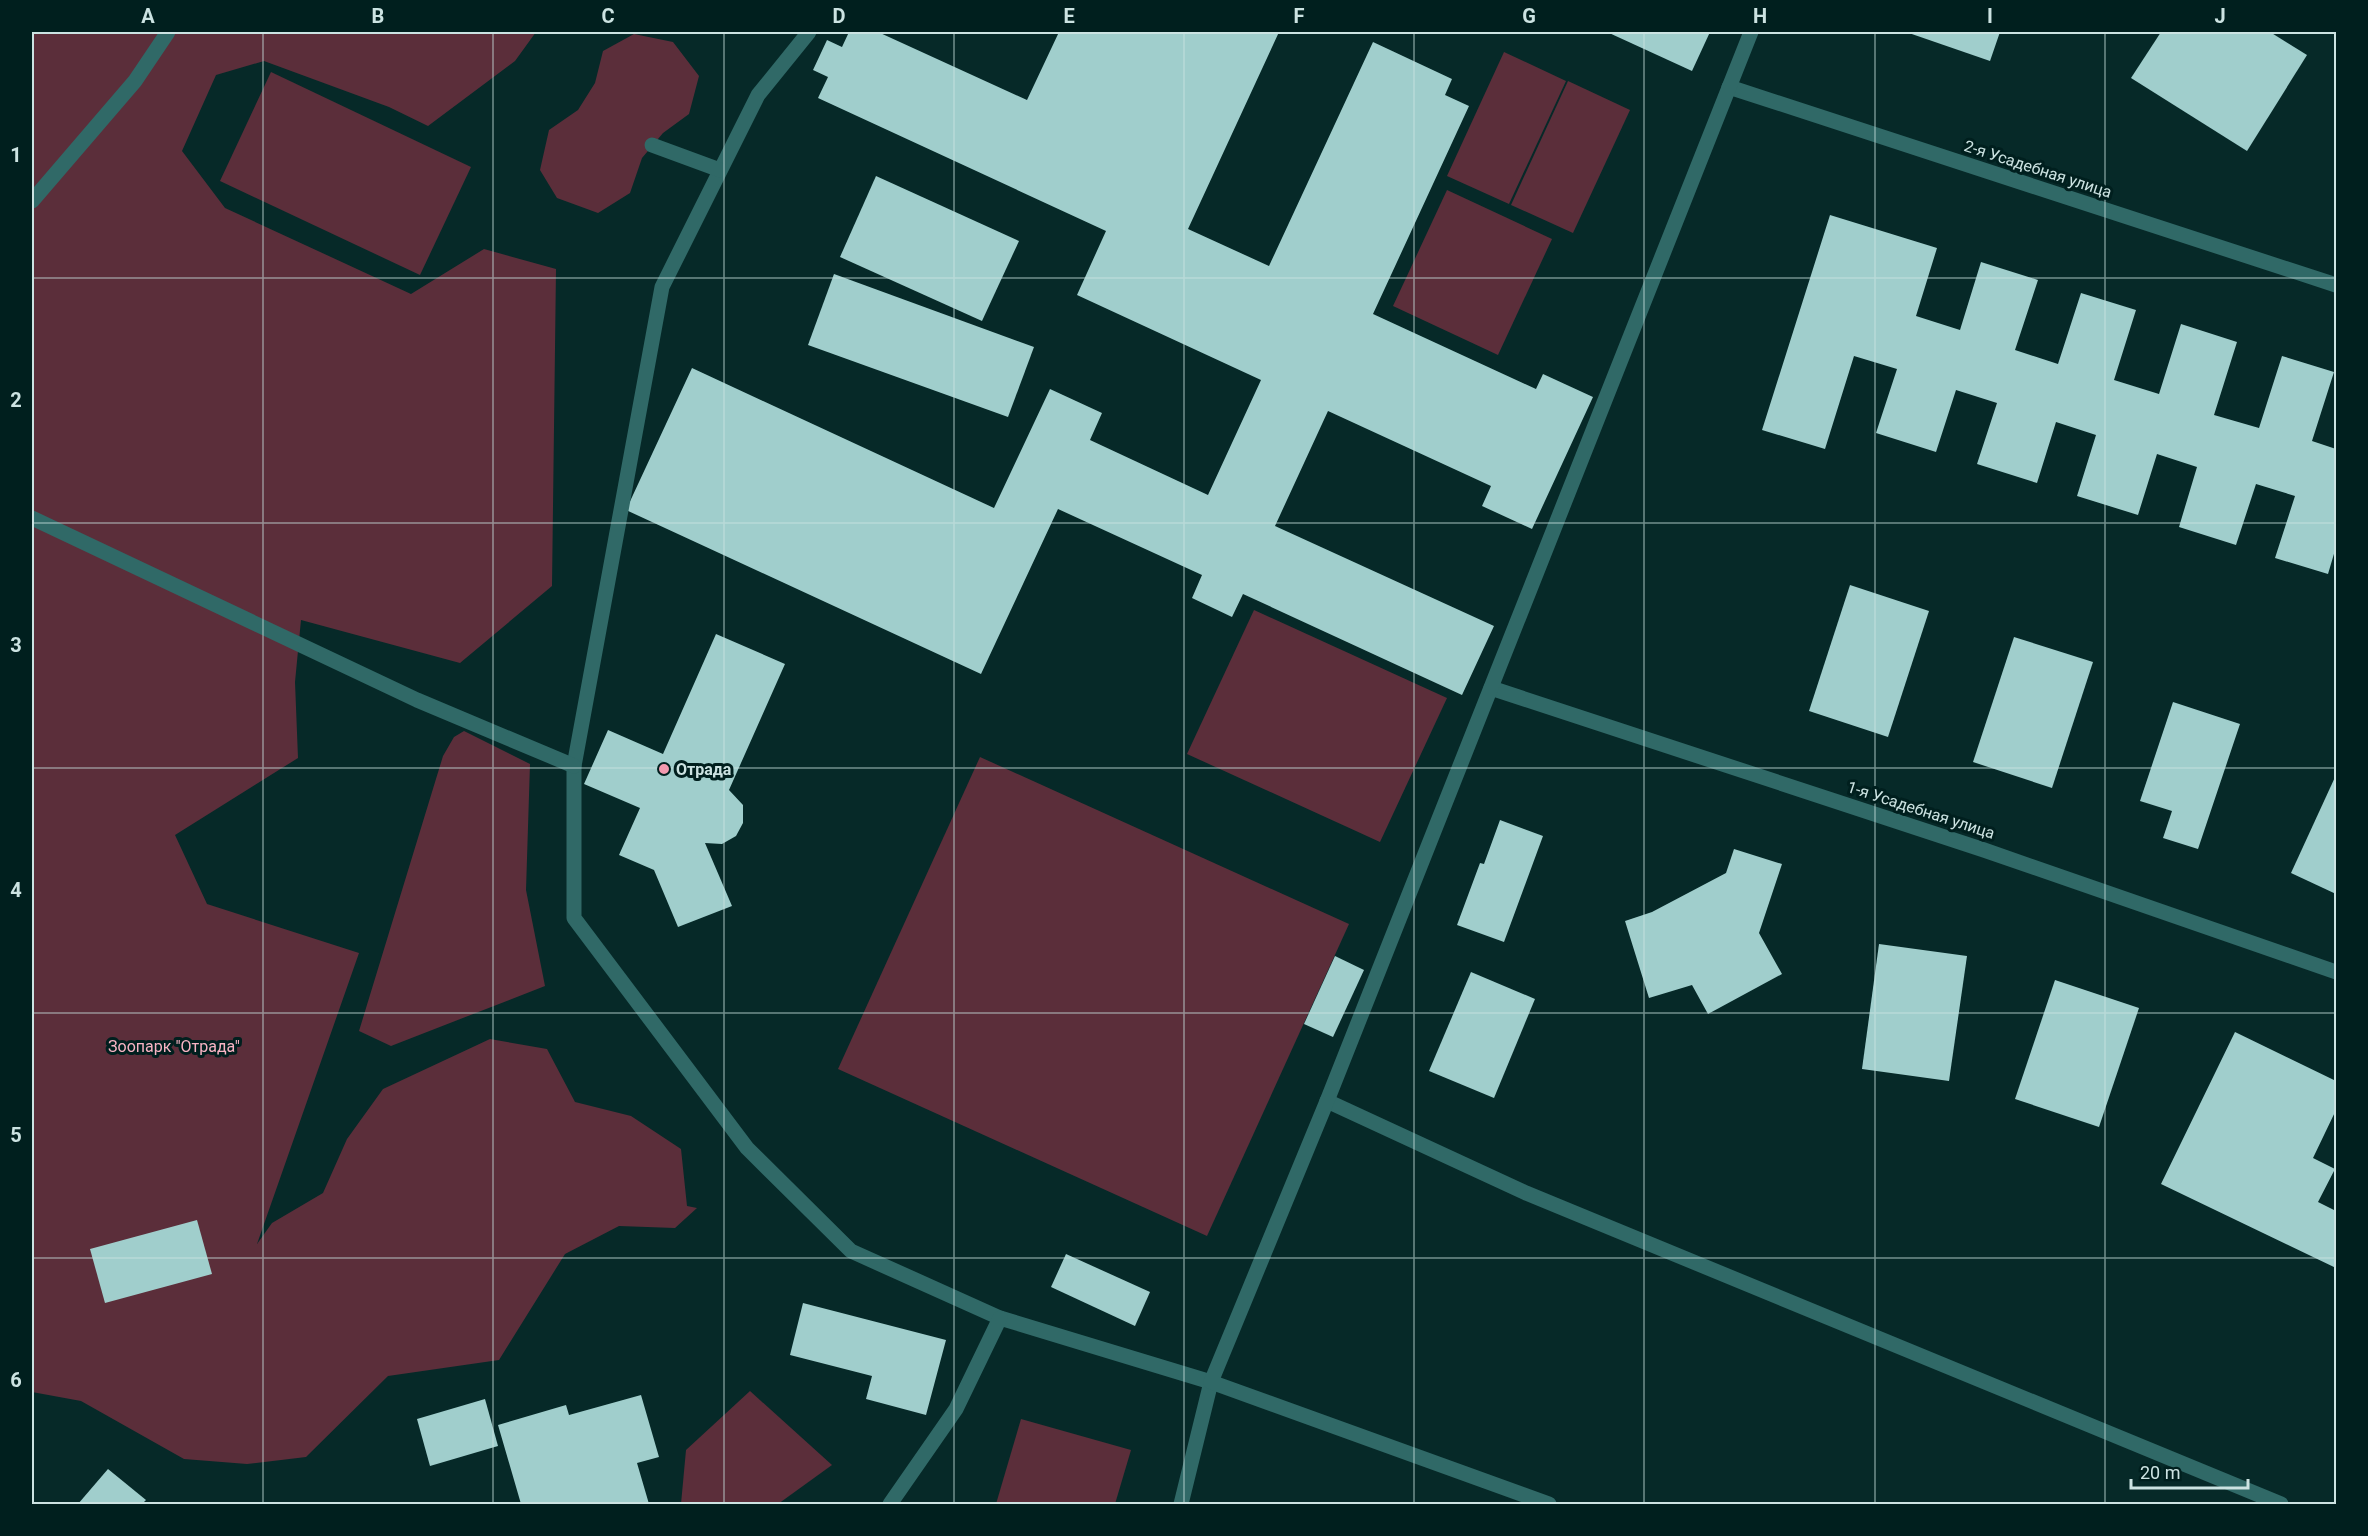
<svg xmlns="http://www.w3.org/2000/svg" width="2368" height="1536" font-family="Roboto,sans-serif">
  <rect width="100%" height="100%" fill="#062928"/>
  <g fill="#5b2e3a">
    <path d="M32 32H536L515 61 428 126 389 107 264 61 216 75 182 151 225 208 411 294 484 249 556 269 552 586 460 663 301 620 295 682 298 758 175 835 207 904 359 953 257 1244 272 1223 323 1193 347 1139 383 1089 490 1039 547 1049 575 1102 631 1116 681 1149 687 1206 697 1208 675 1228 619 1226 565 1254 499 1360 388 1376 306 1457 247 1464 184 1459 81 1401 32 1392Z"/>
    <path d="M634 34 673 42 699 76 689 114 663 133 642 158 630 193 598 213 557 198 540 170 549 130 578 110 595 83 603 51Z"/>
    <path d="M1504 52 1566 81 1509 204 1447 176Z"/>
    <path d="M271 72 471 167 420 275 220 181Z"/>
    <path d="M1568 81 1630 110 1573 233 1511 205Z"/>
    <path d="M1447 190 1552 239 1498 355 1393 306Z"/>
    <path d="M1254 610 1447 698 1380 842 1187 754Z"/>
    <path d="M464 731 530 764 526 890 545 986 391 1046 359 1031 443 756 454 737Z"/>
    <path d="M980 757 1349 924 1207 1236 838 1069Z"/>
    <path d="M750 1391 832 1465 778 1504H681L686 1450Z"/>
    <path d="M1021 1419 1131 1450 1115 1504H996Z"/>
  </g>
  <g fill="#a0cecc">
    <path d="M849 32H878L1027 100 1059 32H1279L1188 229 1269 266 1373 42 1452 79 1445 95 1469 106 1373 314 1536 389 1543 374 1593 397 1532 529 1482 506 1491 486 1328 411 1275 526 1494 626 1462 695 1243 594 1232 617 1192 598 1202 575 1058 509 981 674 626 510 692 368 994 508 1050 389 1102 413 1090 440 1208 495 1261 380 1077 295 1106 231 818 98 828 77 813 70 827 40 842 47Z"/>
    <path d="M1607 32H1710L1692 71Z"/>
    <path d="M1906 32H2000L1990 61Z"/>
    <path d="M2161 32H2270L2307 55 2247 151 2131 78Z"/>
    <path d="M876 176 1019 241 982 321 840 257Z"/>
    <path d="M1830 215 1937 248 1916 316 1960 330 1981 262 2038 280 2015 350 2058 364 2081 293 2136 310 2114 380 2159 394 2181 324 2237 342 2214 415 2259 428 2282 356 2334 372 2312 441 2336 449V547L2328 574 2275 558 2295 496 2256 484 2236 545 2179 527 2197 467 2157 454 2138 515 2077 496 2096 435 2056 422 2037 483 1977 464 1997 403 1956 390 1936 452 1876 433 1897 369 1854 356 1825 449 1762 430Z"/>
    <path d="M834 274 1034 347 1008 417 808 345Z"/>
    <path d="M1850 585 1929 611 1888 737 1809 711Z"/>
    <path d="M716 634 785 664 729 790 743 805V823L736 836 722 844 705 843 732 906 678 927 654 870 619 855 640 808 584 784 608 730 663 754Z"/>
    <path d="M2014 637 2093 662 2052 788 1973 762Z"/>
    <path d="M2173 702 2240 724 2198 849 2163 838 2172 811 2140 801Z"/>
    <path d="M2336 775V894L2291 873Z"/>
    <path d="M1500 820 1543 836 1504 942 1457 925 1480 863 1484 864Z"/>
    <path d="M1734 849 1782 864 1759 933 1782 974 1708 1014 1692 985 1649 998 1625 921 1652 912 1726 873Z"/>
    <path d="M1879 944 1967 956 1949 1081 1862 1069Z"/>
    <path d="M1335 956 1364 970 1333 1037 1304 1024Z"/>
    <path d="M1471 972 1535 999 1494 1098 1429 1071Z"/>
    <path d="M2055 980 2139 1008 2099 1127 2015 1099Z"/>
    <path d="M2235 1032 2336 1081V1110L2313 1158 2335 1169 2318 1202 2336 1211V1268L2161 1184Z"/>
    <path d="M197 1220 212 1274 105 1303 90 1249Z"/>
    <path d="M1066 1254 1150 1292 1135 1326 1051 1287Z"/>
    <path d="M803 1303 946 1340 926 1415 866 1399 872 1376 790 1355Z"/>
    <path d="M641 1395 659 1457 637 1463 649 1504H521L498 1425 566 1405 569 1415Z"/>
    <path d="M485 1399 498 1446 430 1466 417 1419Z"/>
    <path d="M108 1469 146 1500 142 1504H78Z"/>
  </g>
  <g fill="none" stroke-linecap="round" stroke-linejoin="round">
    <g stroke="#306967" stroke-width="15">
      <path d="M809 32 758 95 662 287 574 766V918L747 1148 851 1251 1000 1318 1211 1382 1181 1504"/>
      <path d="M652 145 720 170"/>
      <path d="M32 201 135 81 168 32"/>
      <path d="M32 518 417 700 574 766"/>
      <path d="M1327 1101 1526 1193 2281 1504"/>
      <path d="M890 1504 956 1409 1000 1318"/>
    </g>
    <g stroke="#306967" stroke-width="15">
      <path d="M1729 87 2336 285"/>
      <path d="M1491 688 1984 850 2336 972"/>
      <path d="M1549 1504 1211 1382 1327 1101 1751 32"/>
    </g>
  </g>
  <path fill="none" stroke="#cce3e2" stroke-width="1.5" stroke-opacity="0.55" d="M263 32V1504M493 32V1504M724 32V1504M954 32V1504M1184 32V1504M1414 32V1504M1644 32V1504M1875 32V1504M2105 32V1504M32 278H2336M32 523H2336M32 768H2336M32 1013H2336M32 1258H2336"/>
  <circle fill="#f29aaf" stroke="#001f1e" stroke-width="2" cx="664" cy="769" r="6"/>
  <g text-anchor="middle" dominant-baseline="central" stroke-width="6" stroke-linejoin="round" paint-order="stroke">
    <g font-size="16" fill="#cce3e2" stroke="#001f1e">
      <text transform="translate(2038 169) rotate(18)">2-я Усадебная улица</text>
      <text transform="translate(1921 810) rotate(18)">1-я Усадебная улица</text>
    </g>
    <g font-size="16" font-weight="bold" fill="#cce3e2" stroke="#001f1e" text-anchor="start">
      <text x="676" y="769">Отрада</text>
    </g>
    <g font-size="16" fill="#f8b3c3" stroke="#001f1e">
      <text x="174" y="1046">Зоопарк "Отрада"</text>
    </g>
  </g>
  <rect width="2368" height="1536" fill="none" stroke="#001f1e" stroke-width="66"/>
  <path d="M2131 1479v9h117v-9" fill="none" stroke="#cce3e2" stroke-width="3"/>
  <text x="2140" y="1479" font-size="18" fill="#cce3e2" stroke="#001f1e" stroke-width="4.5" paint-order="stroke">20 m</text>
  <rect x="33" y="33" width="2302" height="1470" fill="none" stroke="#cce3e2" stroke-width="2"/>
  <g font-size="20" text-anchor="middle" font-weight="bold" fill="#cce3e2">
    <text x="148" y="23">A</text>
    <text x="378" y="23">B</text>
    <text x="608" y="23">C</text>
    <text x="839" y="23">D</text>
    <text x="1069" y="23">E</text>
    <text x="1299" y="23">F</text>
    <text x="1529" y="23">G</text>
    <text x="1760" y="23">H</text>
    <text x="1990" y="23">I</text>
    <text x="2220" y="23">J</text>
    <text x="16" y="162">1</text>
    <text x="16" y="407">2</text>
    <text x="16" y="652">3</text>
    <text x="16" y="897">4</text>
    <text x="16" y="1142">5</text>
    <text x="16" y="1387">6</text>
  </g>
</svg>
